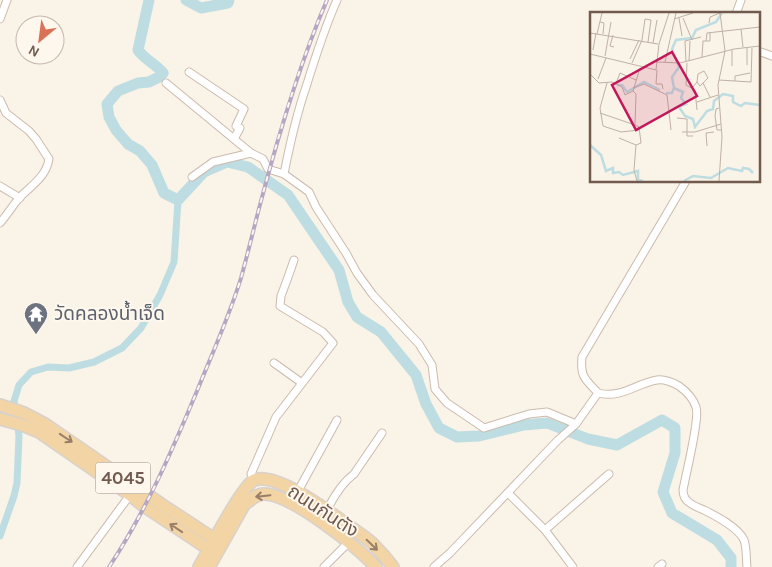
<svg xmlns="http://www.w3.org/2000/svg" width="772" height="567" font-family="Karla,'Noto Sans Thai',sans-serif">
  <rect width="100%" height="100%" fill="#faf3e7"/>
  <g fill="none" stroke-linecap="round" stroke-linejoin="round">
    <path stroke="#bddde2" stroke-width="7" d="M0 536 14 496 17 483 19 436 14 401 19 385 31 372 48 367 69 368 94 362 122 348 141 328 160 295 174 262 178 200"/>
    <g stroke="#bddde2" stroke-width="11">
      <path d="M149 0 138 50C146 61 155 63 163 73L159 77 149 82 138 83 118 91 107 104 109 117 116 130 128 144 140 151 152 165 164 193 178 200 204 172 227 162 248 167 288 195 339 270 348 302 357 317 381 332 416 375 426 404 439 428 457 437 479 436 524 425 547 423 588 439 617 445 662 420 675 428V453L663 492 672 513 717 540 731 558V567"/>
      <path d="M186 0 201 8 228 3 229 0"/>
    </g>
    <g stroke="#cbbbae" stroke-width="9">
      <g id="street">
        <path d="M337 0C325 27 316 55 307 84 297 113 290 143 284 174L309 192 316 207 346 253 357 273 373 295 419 344 432 365 435 389 447 403 484 428 529 414 547 412 576 424"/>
        <path d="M736 14 741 0"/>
        <path d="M0 19 7 0"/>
        <path d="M761 52 772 56"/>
        <path d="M189 72 244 109 236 126 240 128 234 139"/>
        <path d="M166 83 251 153"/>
        <path d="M0 100 6 113 29 131 36 139 49 159C46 177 32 185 20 197 13 205 7 215 0 223"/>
        <path d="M192 177 213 162 251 153 263 159 268 169 284 174"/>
        <path d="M0 186 20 198"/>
        <path d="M274 363 302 383"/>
        <path d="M598 393C621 399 637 383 657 380 665 379 672 382 679 386 686 391 693 398 696 407 698 414 696 422 695 430 692 450 687 470 683 490 683 495 685 500 690 503 694 506 699 508 704 510 716 516 738 527 744 540 747 548 746 559 747 567"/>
        <path d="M254 480 251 474 276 417 333 343 323 332 280 306 281 296 287 280 294 260"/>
        <path d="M298 491 337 420"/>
        <path d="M508 493 545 530 573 567"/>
        <path d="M327 510C334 496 342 483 354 474L382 433"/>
        <path d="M545 530 609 474"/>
        <path d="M77 567 130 495"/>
        <path d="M324 567 349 542"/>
        <path d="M434 567 450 553 558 440 576 424 598 393C585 379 580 377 582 357L686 181"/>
        <path d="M658 567 662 564"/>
      </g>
    </g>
    <g stroke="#d8d1cd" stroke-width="14">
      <g id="primary">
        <path d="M0 405 24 413 45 424 164 506 222 544"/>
        <path d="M0 419 22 425 39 432 130 495 145 507 216 554"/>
        <path d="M199 567C208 552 242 486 254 480 276 471 331 513 349 526 357 532 366 537 373 544 380 551 387 559 393 567"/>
        <path d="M209 567 244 505C250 500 256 494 264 494 292 494 357 547 376 567"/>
      </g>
    </g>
    <use href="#street" stroke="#fff" stroke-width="7"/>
    <use href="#primary" stroke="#f3d5a5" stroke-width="11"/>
    <g stroke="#b5a6c3" stroke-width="4">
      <path id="rail" d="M109 567C146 511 171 453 197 391 212 354 229 317 241 278 248 253 254 227 261 201 279 133 299 65 327 0"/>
    </g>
    <use href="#rail" stroke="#fdf7ed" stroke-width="2" stroke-dasharray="5.5" stroke-linecap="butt"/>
  </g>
  <defs><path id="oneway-shaft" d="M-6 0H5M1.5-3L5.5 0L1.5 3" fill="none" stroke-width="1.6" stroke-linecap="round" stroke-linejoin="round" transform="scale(1.25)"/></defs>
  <g stroke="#997f68">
    <use href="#oneway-shaft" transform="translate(66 438) rotate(34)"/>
    <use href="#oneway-shaft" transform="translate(263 496) rotate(174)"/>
    <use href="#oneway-shaft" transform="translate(176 528) rotate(-146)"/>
    <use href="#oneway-shaft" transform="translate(372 545) rotate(44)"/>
  </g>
  <defs>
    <g id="temple-pin" transform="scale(1.25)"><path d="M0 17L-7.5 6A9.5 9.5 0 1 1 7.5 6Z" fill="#6b7280" stroke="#fdf7ed"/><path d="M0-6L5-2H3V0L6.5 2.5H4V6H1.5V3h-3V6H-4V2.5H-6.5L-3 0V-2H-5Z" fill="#fff"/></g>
  </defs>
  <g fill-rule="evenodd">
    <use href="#temple-pin" x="36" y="314"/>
  </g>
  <g text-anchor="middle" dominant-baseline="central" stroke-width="4" stroke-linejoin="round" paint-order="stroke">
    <rect fill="#fdf7ed" stroke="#9c897e" stroke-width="1" x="95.5" y="462.5" width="55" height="31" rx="4"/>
    <g font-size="18" font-weight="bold" fill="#725a4e">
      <text x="123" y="478">4045</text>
    </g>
    <g font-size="19" fill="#5b616d" stroke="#fdf7ed" text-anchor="start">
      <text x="54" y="314">วัดคลองน้ำเจ็ด</text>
    </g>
    <g font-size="19" fill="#725a4e" stroke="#fdf7ed">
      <text transform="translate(323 511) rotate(33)">ถนนกันตัง</text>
    </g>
  </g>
  <g transform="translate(590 12)">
    <rect width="170" height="170" fill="#faf3e7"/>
    <path fill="none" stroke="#bddde2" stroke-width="2.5" d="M27 73H32L37 80 54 70 70 78M84 76 82 65 89 55 82 37 86 28 102 26 106 18 126 10 132 1M76 81H82L84 76 93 80 91 86 96 92 89 95 95 104 103 107 105 115 117 99 123 97 124 89 133 82 143 84V90L151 94 155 91 170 93M0 133 11 143 16 159 23 156V161L29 160 33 163 48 159V168L53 169M94 169 103 164 121 166 138 156 152 159 153 156 159 157 163 161"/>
    <path fill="none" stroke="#c0b1a5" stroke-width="1" d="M89 6 92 24M93 6 102 28M84 7 103 1M10 10 14 11 13 22M119 11 120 5 130 1M151 17 153 35M0 21 68 32M7 22 12 1M23 23 20 34 24 35M116 29 117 21 170 15M63 31 67 8M3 38 6 21M142 38V54M0 42 66 58 69 32 79 1M15 44 21 10M112 45 113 29H120V20M40 47 49 28M99 49 100 29M66 50 90 51 144 37 170 34M75 50 86 1M96 50 95 29 111 25M42 51 52 28 55 7 61 8 58 30M97 51 96 73 105 78 107 98M157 53V36M67 58 66 72H72L73 77M0 62 9 71 22 70 32 75 35 83 43 79M8 67 16 46M129 68 161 70 162 36M27 69 30 61 46 68M145 69V64L160 61M17 71 10 96 13 114 31 120 49 118M113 71 120 85M43 76 54 72 77 83 81 118M102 76 107 70 108 62 114 59 118 66 110 74 107 70M107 90 128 83M129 96 126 97 125 104 127 118H132M10 101 45 113M87 106 97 107V124H103M92 120H105L131 112M29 126 46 133M117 134 116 121 124 120M47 169 44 158 46 133 51 131 49 115 45 113 46 82 43 79 50 56M129 169 132 125 128 73 135 39 130 1"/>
    <path fill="#c2185b" fill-opacity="0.15" stroke="#c2185b" stroke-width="2.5" d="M82 40 107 84 46 118 22 73Z"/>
    <rect width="170" height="170" fill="none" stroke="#725a4e" stroke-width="2.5"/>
  </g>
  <g transform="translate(40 40) rotate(209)"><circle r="24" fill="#fdf7ed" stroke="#c5b8ad"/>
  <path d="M0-4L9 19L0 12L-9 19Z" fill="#d97257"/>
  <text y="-8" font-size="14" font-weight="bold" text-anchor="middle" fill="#725a4e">N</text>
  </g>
</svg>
